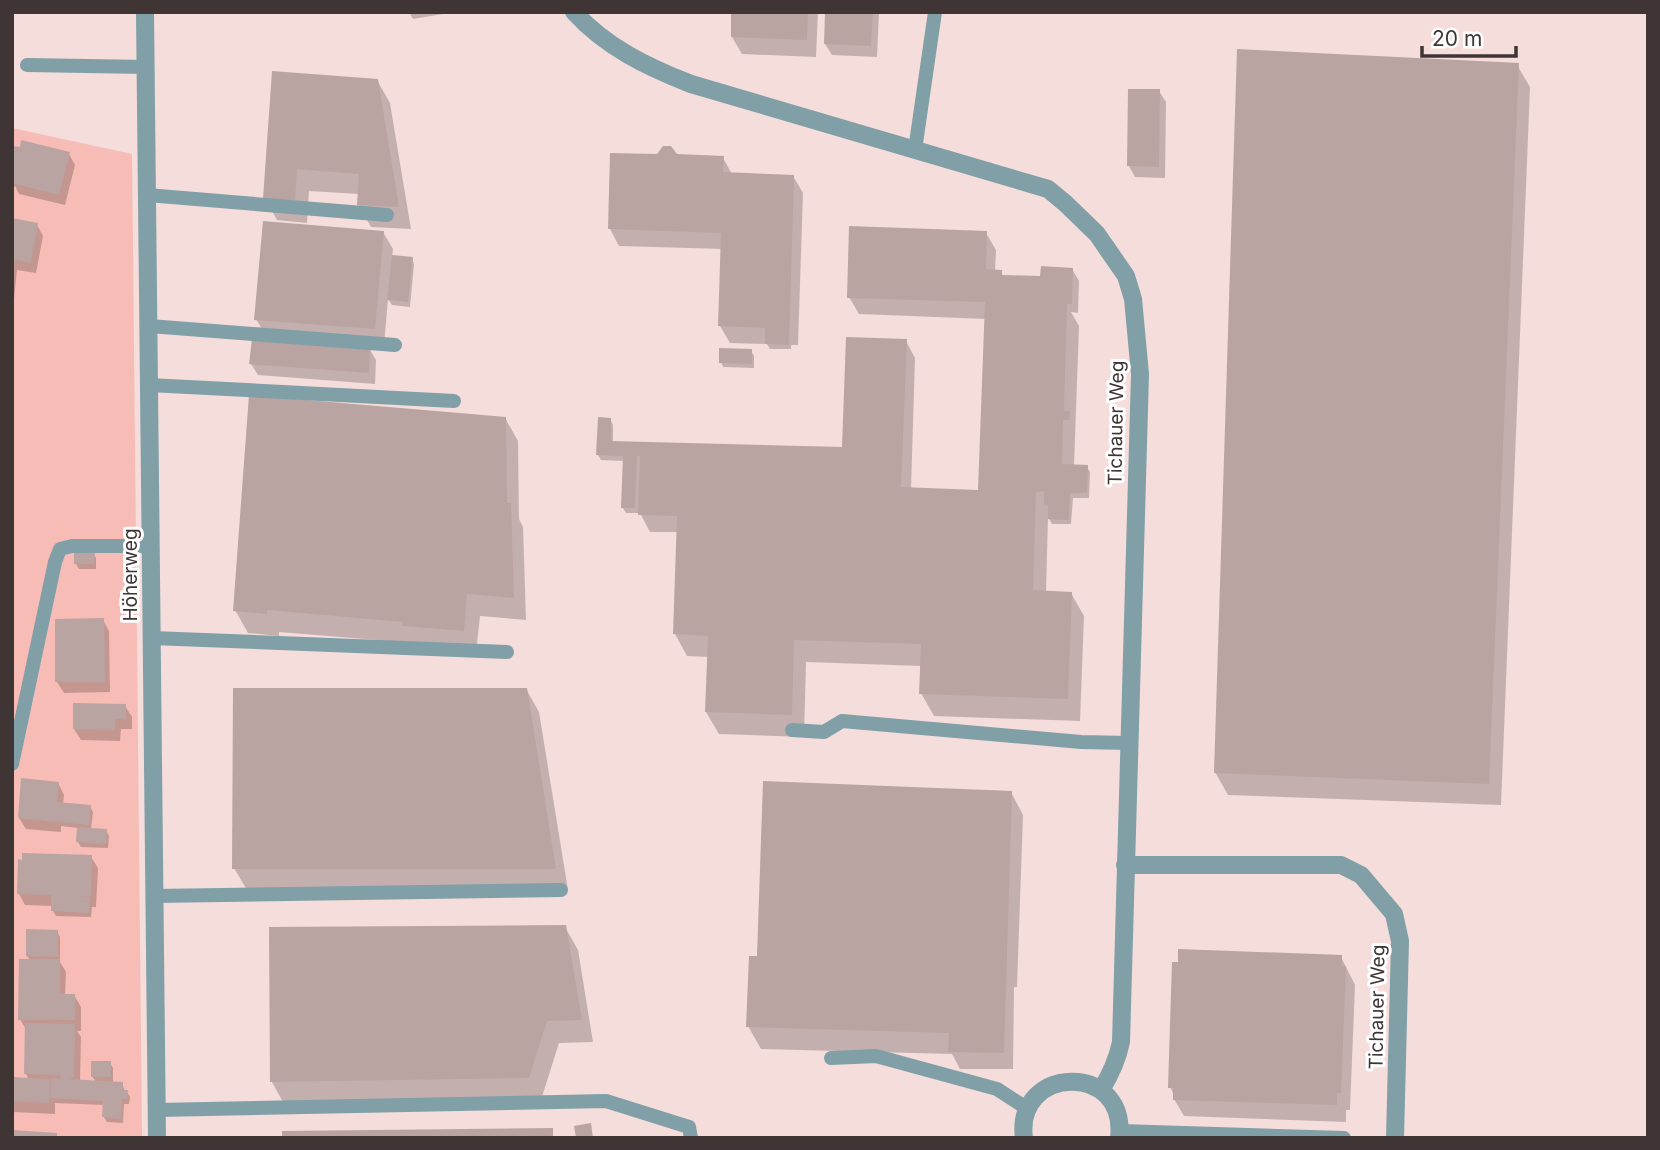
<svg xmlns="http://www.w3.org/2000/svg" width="1660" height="1150" font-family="Inter,sans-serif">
  <rect width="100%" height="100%" fill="#f4ddda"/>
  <path fill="#f6bcb5" d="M12 128 132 154 142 1138H12Z"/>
  <g fill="#0003">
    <path d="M409 12H455L413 19Z"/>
    <path d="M704 12H818L816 57 742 54 732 37 733 14Z"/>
    <path d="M827 12H879L877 57 832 55 825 44Z"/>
    <path d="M1517 65 1530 87 1501 805 1228 795 1215 772Z"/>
    <path d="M377 80 390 103 411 229 371 227 359 205V194L309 191 307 223 277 220 265 198Z"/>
    <path d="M1159 91 1166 102 1165 178 1135 177 1129 166Z"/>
    <path d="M12 147 69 154 75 165 65 205 19 194 15 186 12 187Z"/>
    <path d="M676 156 723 158 732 174 793 176 803 193 798 345H791V349H770L767 344 730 343 720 326 723 249 619 246 610 229Z"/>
    <path d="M12 220 37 225 43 236 36 273 17 270 14 299H12Z"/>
    <path d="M383 232 393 249 392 257 412 259 414 264 410 307 392 305 388 299 384 345 266 336 256 319Z"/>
    <path d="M986 233 996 250 995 272H1001L1004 277 1042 278 1072 269 1079 281 1078 313 1071 312 1079 326 1074 466 1087 467 1090 472 1089 498H1073L1071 524H1052L1048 517 1046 592 1071 593 1084 616 1080 721 934 716 921 693 922 666 806 662 804 737 719 734 706 712 709 657 687 656 675 634 678 532H650L640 513H626L623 508 624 461 601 460 598 455 610 419 613 425V443L844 449 906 341 915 358 911 489 980 492 986 319 859 314 849 297Z"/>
    <path d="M369 348 376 360 375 384 258 375 251 364Z"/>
    <path d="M751 351 754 356V368L723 367 721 362Z"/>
    <path d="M505 418 518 441 519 519 523 527 526 620 480 616 476 653 414 643 279 632V636L248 633 235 610Z"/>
    <path d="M93 553 96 558V569H79L76 564Z"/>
    <path d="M103 620 109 631 110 692 64 693 57 682Z"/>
    <path d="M526 689 539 712 568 890H247L234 868Z"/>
    <path d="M125 706 132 717V729H121L120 741 81 740 74 729Z"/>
    <path d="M58 783 64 795 63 804 90 807 93 812 91 829 106 830 109 836 108 848 81 847 78 842V828L61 826V832L26 829 19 818Z"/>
    <path d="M1011 792 1023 815 1017 987H1014L1013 1069H960L952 1054 761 1049 748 1026 759 958Z"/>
    <path d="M91 857 98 868 96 907H92L91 917 56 916 53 911V906L25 905 19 894 23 862Z"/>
    <path d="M565 927 578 950 593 1042 559 1043 541 1100 284 1104 272 1082Z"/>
    <path d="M57 932 60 937V962L66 972 65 996 74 995 81 1007V1031H77L81 1037 80 1081 96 1082 92 1076 110 1063 113 1068V1083H122L125 1092H127L130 1097 129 1104H124L123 1123 107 1122 104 1117 105 1105 55 1103V1114L12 1112V1079L29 1080 26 1074 27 1031 20 1019 30 960 27 956Z"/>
    <path d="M1341 957 1355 985 1350 1110H1346V1122L1184 1116 1174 1099V1095L1170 1087Z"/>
  </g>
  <g fill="#baa4a1">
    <path d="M731 12H808L807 40 731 37Z"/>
    <path d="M825 12H873L871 46 824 44Z"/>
    <path d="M1237 49 1519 63 1489 784 1214 773Z"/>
    <path d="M272 71 378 79 399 207 357 205 359 174 297 169 295 201 263 199Z"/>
    <path d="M1128 89H1160L1159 167 1127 166Z"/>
    <path d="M21 140 70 152 59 195 12 183V146L20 147Z"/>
    <path d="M663 146H671L677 154 724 156 723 172 794 175 789 345 765 344V328L718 326 721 233 608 229 610 153 657 154Z"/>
    <path d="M12 218 38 223 31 263 12 259Z"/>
    <path d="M263 221 384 231 375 329 254 320Z"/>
    <path d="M849 226 987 231 986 269 1002 270V275L1040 276 1041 266 1073 268 1072 304H1067L1064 411H1070L1069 420H1063L1062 464 1088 465 1087 493H1070L1069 520 1048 519V505L1044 504V491L1036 492 1033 590 1072 592 1068 699 919 694 921 644 794 640 792 715 705 712 708 636 673 634 677 516 638 515 640 456H637L635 508H621L623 456 596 455 598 417 611 418V441L842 447 846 337 907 339 901 487 978 490 985 302 847 298Z"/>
    <path d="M392 255 413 257 408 302 387 300Z"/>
    <path d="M252 339 370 347 369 373 249 364Z"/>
    <path d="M719 348 752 349V364L719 363Z"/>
    <path d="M249 395 506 417 507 503H511L514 598 467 594 464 631 402 626 403 622 267 610V614L233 611Z"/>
    <path d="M74 551H95L94 564H74Z"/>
    <path d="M104 618 105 682H55V619Z"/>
    <path d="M233 688H527L556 869H232Z"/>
    <path d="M73 703 126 704V719H115V730L73 729Z"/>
    <path d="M21 778 59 782 57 802 91 805 89 825 18 818Z"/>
    <path d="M763 781 1012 791 1004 1053 948 1052 949 1033 746 1027 749 956H757Z"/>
    <path d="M77 827 107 829 106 844 76 842Z"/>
    <path d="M22 853 92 855 91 896H74L90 897 89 913 51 911V895L17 894 18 859 22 860Z"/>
    <path d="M566 925 582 1020 547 1021 529 1078 270 1082 269 927Z"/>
    <path d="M26 929 58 930V957L26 956Z"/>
    <path d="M1178 949 1342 955V966H1346L1341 1093H1337V1105L1173 1100V1088H1168L1172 962H1178Z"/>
    <path d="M19 959H60V994H75V1020H18Z"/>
    <path d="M25 1023 75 1024 74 1078 66 1079 123 1082V1090H128L127 1099H122L121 1119 102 1117 103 1101 50 1098 51 1078 60 1079 61 1075 24 1074Z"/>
    <rect x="91" y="1061" width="20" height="16"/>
    <path d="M12 1077 50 1079 49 1103 12 1101Z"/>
    <path d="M591 1123 593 1138H576L574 1126Z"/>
    <path d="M553 1128V1138H282V1131Z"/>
    <path d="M12 1130 57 1133V1138H12Z"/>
  </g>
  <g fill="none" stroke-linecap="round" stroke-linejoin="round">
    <g stroke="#809fa7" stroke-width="14">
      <path d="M27 65 146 67"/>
      <path d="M915 150 935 12"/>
      <path d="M147 195 387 215"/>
      <path d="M149 326 395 345"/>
      <path d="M149 385 454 401"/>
      <path d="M152 638 507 652"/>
      <path d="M792 730 824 732 842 721 1081 742 1129 743"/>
      <path d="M12 764 55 562 60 549 72 546H151"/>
      <path d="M155 896 561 890"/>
      <path d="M831 1058 876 1056 997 1089 1028 1109"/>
      <path d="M157 1110 606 1101 689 1127 691 1138"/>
      <path d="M1120 1131 1344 1138"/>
    </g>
    <g stroke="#809fa7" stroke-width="18">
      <path d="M574 12C606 47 647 67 691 84L1048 189 1065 203 1097 234 1126 276 1133 299 1140 374 1121 1042C1117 1061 1111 1074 1101 1090"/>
      <path d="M1125 865H1341L1361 875 1394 914 1400 941 1395 1138"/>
      <path d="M1024 1138C1014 1065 1128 1061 1119 1138"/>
    </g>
    <path stroke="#809fa7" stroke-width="18" d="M145 12 157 1138"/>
  </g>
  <g text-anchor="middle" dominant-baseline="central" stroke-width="6" stroke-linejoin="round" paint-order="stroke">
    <g font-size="19" fill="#3e3534" stroke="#fff">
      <text transform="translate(1116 423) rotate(-89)">Tichauer Weg</text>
      <text transform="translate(130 575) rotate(-90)">Höherweg</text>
      <text transform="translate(1377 1007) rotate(-89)">Tichauer Weg</text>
    </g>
  </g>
  <rect width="1660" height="1150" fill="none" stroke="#3e3534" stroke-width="28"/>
  <path d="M1422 46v10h94v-10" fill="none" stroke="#3e3534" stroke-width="3.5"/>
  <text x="1432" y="46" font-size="21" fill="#3e3534" stroke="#ffffff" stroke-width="5" paint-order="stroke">20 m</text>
</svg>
